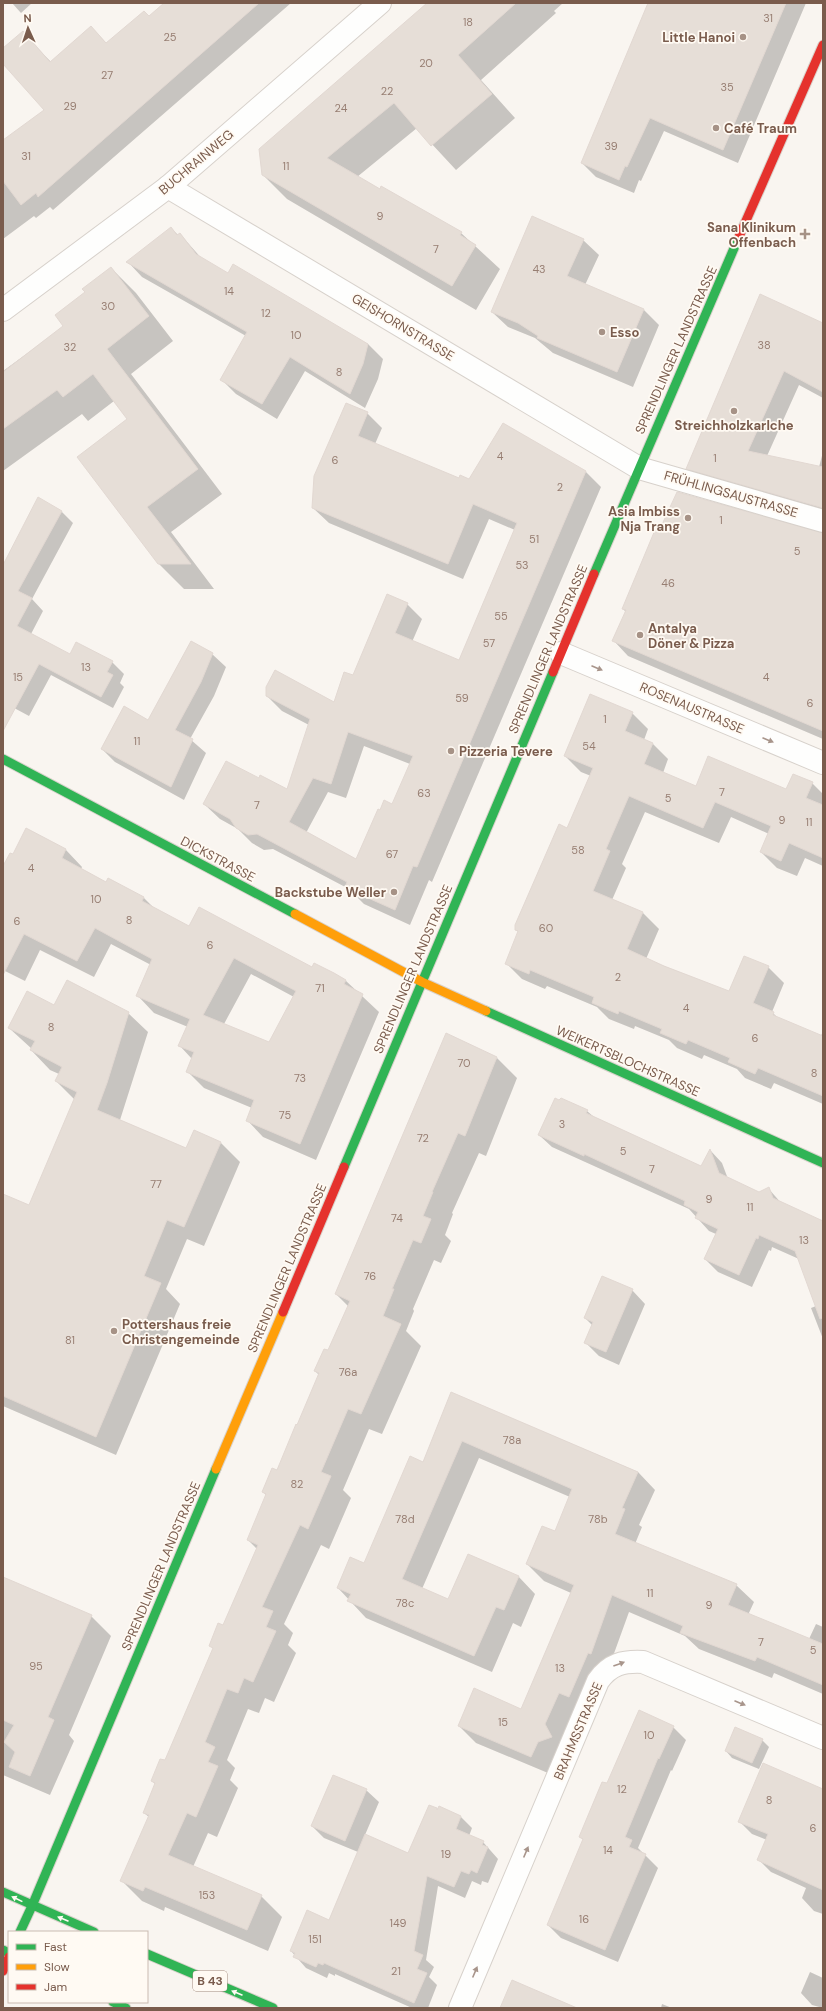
<svg xmlns="http://www.w3.org/2000/svg" width="826" height="2011" font-family="'DM Sans',sans-serif">
  <rect width="100%" height="100%" fill="#f9f5f0"/>
  <g fill="#0003" fill-rule="evenodd">
    <path d="M12 3H32L21 13Z"/>
    <path d="M166 3H291L53 210 50 207 36 218 34 216 3 239V141L45 110 3 62V50L23 33 51 62 91 27 107 44 149 18Z"/>
    <path d="M428 3H563L554 11 556 13 481 80 515 118 456 170 417 128 357 177 461 233 500 269 476 310 287 199 263 175Z"/>
    <path d="M649 3H806L738 163 664 131 641 181 639 180 634 193 596 177 582 163Z"/>
    <path d="M171 228 179 236 180 234 203 260 228 275 368 344 383 359 378 379 365 408 305 371 277 419 236 394 221 379 246 336 142 277 128 262Z"/>
    <path d="M583 240 599 255 585 285 644 310 659 325 633 387 553 353 535 338 508 327 492 312Z"/>
    <path d="M111 268 136 293 173 341 131 374 222 494 171 532 214 589H184L159 564 128 419 114 401 88 421 82 414 3 471V371L65 326 87 293Z"/>
    <path d="M761 295 823 324V398L799 385 767 456 819 467 823 452V518L702 483 688 468Z"/>
    <path d="M367 413 382 428 375 444 459 479 469 480 504 424 586 472 601 487 432 882 429 880 410 925 364 904 349 889 273 849 264 850 252 843 238 829 220 819 204 804 259 779 287 791 309 725 282 711 267 696 335 703 407 604 422 619 412 642 459 661 515 530 489 519 463 579 329 523 313 508ZM364 746 410 764 393 805 381 811 357 860 306 833 328 792 346 798Z"/>
    <path d="M61 511 73 523 32 599 43 611 31 634 70 656 112 662 124 674 120 683 124 687 113 708 51 675 29 716 3 702V567Z"/>
    <path d="M823 534V739L628 656 614 641 626 612 623 609Z"/>
    <path d="M212 654 226 667 214 696 190 739 206 753 184 800 115 762 102 749 149 721Z"/>
    <path d="M632 713 648 729 644 740 652 743 668 759 663 773 696 787 787 791 812 783 823 794V866L805 858 797 876 777 868 761 852 769 834 731 817 719 843 645 812 622 864 626 868 612 900 643 913 659 929 646 959 729 992 768 967 784 983 772 1012 779 1019 821 1036 823 1031V1104L774 1083 771 1089 745 1078 737 1069 704 1055 702 1059 677 1048 669 1040 635 1026 634 1029 609 1019 597 1007 547 986 545 989 522 979 506 963 519 933 516 929 568 829 591 776 581 772 565 756Z"/>
    <path d="M27 829 66 850 82 867 81 869 107 883 144 898 155 909 189 927 345 980 379 1012 316 1160 263 1137 247 1120 252 1108 204 1088 187 1071 192 1059 180 1046 188 1027 154 1013 138 996 151 965 111 944 94 977 40 950 25 981 3 970V869L13 856ZM251 974 294 997 269 1043 224 1024Z"/>
    <path d="M55 1006 128 1013 148 1032 120 1120 187 1149 221 1143 240 1162 204 1246 187 1239 166 1289 180 1304 116 1455 3 1406V1195L30 1206 75 1100 56 1081 59 1074 50 1070 31 1050 32 1049 9 1028Z"/>
    <path d="M497 1058 517 1078 486 1156 479 1153 452 1213 453 1214 445 1235 451 1241 441 1263 434 1260 413 1309 414 1311 406 1331 421 1346 382 1434 369 1429 343 1490 351 1498 329 1549 321 1545 284 1624 293 1633 288 1645 296 1653 274 1702 265 1698 259 1713 248 1709 227 1760 235 1768 230 1780 238 1788 217 1837 208 1833 193 1867 261 1896 282 1917 268 1951 165 1907 164 1911 142 1901 122 1881 149 1817 144 1813 156 1785 152 1781 166 1762 214 1649 210 1645 223 1626 257 1549 248 1540 267 1496 263 1492 277 1471 298 1426 319 1375 315 1371 329 1352 349 1307 336 1294Z"/>
    <path d="M587 1111 594 1117 702 1168 710 1150 722 1163 728 1179 758 1193 768 1188 782 1204 823 1223V1339L811 1308 816 1306 799 1259 772 1247 771 1251 769 1250 752 1287 718 1272 705 1259 716 1234 709 1231 689 1209 552 1147 539 1135Z"/>
    <path d="M632 1290 645 1304 619 1365 599 1356 585 1342 593 1326 585 1318Z"/>
    <path d="M452 1393 638 1472 655 1490 639 1525 642 1527 635 1544 736 1585 754 1602 748 1615 809 1639 816 1624 823 1627V1694L774 1673 772 1678 699 1649 685 1636 629 1612 608 1670 548 1773 476 1743 459 1726 522 1710 571 1593 544 1581 527 1564 556 1532 570 1497 479 1458 422 1589 449 1601 518 1576 535 1594 521 1627 513 1623 492 1672 366 1618 338 1588 364 1564 423 1463Z"/>
    <path d="M3 1578 91 1616 111 1636 69 1735 74 1741 50 1795 3 1775Z"/>
    <path d="M673 1727 686 1740 672 1771 671 1770 638 1848 658 1868 618 1962 561 1938 548 1925 584 1840 580 1837 607 1785Z"/>
    <path d="M762 1740 769 1747 759 1769 732 1758 726 1751Z"/>
    <path d="M366 1790 379 1802 365 1835 409 1854 439 1808 461 1817 472 1828 469 1836 483 1842 498 1859 488 1883 482 1881 481 1885 472 1881 465 1898 438 1886 426 1960 434 1967 429 1977 437 1985 428 2008H412L335 1974V1976L329 1973 327 1978 306 1968 291 1951 329 1921 358 1852 324 1838 312 1826Z"/>
    <path d="M823 1790V1914L814 1911 802 1898 806 1888 771 1872 759 1860 767 1840 752 1834 739 1821Z"/>
    <path d="M810 1972 823 1978V2008L812 2005 801 1993Z"/>
    <path d="M662 2004 672 2008H661Z"/>
  </g>
  <g fill="#e6ded7" stroke="#e2d8d2" fill-rule="evenodd">
    <path d="M164 3H259L38 197 36 193 21 205 3 181V140L44 110 3 64V48L23 31 50 62 91 26 106 43 144 11 149 16Z"/>
    <path d="M427 3H516L458 55 492 94 431 146 394 103 327 158 380 189 381 186 462 232 460 235 476 245 452 286 262 175 259 149Z"/>
    <path d="M648 3H786L723 150 650 118 627 167 625 166 619 180 581 163Z"/>
    <path d="M532 216 584 239 567 276 644 309 617 372 537 338 538 336 518 323 491 312Z"/>
    <path d="M171 227 177 235 180 233 196 254 228 273 233 264 368 344 363 364 350 394 290 357 262 404 220 380 247 332 126 262Z"/>
    <path d="M111 267 149 316 107 349 198 469 147 507 191 564H158L77 457 127 419 93 374 63 397 57 390 3 429V372L63 326 55 315 85 292 82 289Z"/>
    <path d="M760 294 823 323V392L784 371 748 451 823 467V508L686 469Z"/>
    <path d="M346 403 368 412 358 436 459 478 460 475 469 479 503 423 586 471 417 867 413 866 395 910 348 889 345 887 347 882 257 834 248 835 236 828 230 819 203 804 226 761 259 778 260 775 287 789 310 719 266 696V687L275 670 334 702 344 672 353 675 387 594 408 603 395 633 459 660 517 523 473 504 448 564 312 508 314 476ZM348 732 413 756 392 804 384 800 380 810 378 809 356 859 289 822 313 778 331 784Z"/>
    <path d="M677 492 823 533V731L612 641 626 610 622 609 655 530 659 531Z"/>
    <path d="M38 497 62 511 18 591 32 598 17 626 70 654 76 642 113 661 107 672 113 675 101 697 39 664 3 731V565Z"/>
    <path d="M191 641 213 653 201 682 175 730 193 739 171 787 101 749 124 706 148 720Z"/>
    <path d="M590 694 633 712 625 731 653 743 644 764 696 786 708 756 786 789 793 774 813 782 806 798 823 805V858L789 843 781 861 760 852 771 826 715 802 703 828 629 796 606 849 610 851 593 891 643 912 627 949 664 966 729 991 744 956 769 966 753 1003 774 1012 773 1015 823 1036V1096L758 1068 755 1074 728 1062 730 1058 688 1040 686 1044 660 1033 662 1029 619 1011 618 1014 592 1003 594 997 530 970 529 974 505 964 518 931 515 930V925L559 824 567 828 593 768 564 756Z"/>
    <path d="M26 828 66 849 62 858 106 882 108 878 144 897 142 901 189 926 199 907 312 967 314 963 334 973 346 980 344 984 363 994 300 1144 246 1121 254 1100 186 1072 194 1052 178 1046 190 1019 136 996 152 959 95 928 77 961 24 934 3 975V866L10 853 13 854ZM234 958 296 991 269 1042 203 1015Z"/>
    <path d="M67 980 129 1012 107 1083 97 1110 186 1148 194 1130 221 1142 184 1227 167 1220 144 1276 161 1283 96 1437 3 1396V1194L29 1205 77 1092 55 1081 62 1067 30 1050 35 1041 8 1028 27 991 54 1005Z"/>
    <path d="M446 1033 497 1057 465 1136 458 1133 432 1192H433L423 1216 431 1219 421 1243 413 1240 392 1289H394L383 1316 401 1324 361 1414 348 1409 321 1472 331 1476 308 1529 300 1525 262 1607 273 1611 266 1627 276 1631 253 1682 244 1678 238 1693 227 1689 205 1742 215 1747 208 1762 218 1766 196 1817 187 1813 168 1855 262 1895 247 1930 145 1887 143 1891 120 1881 149 1815 143 1813 155 1783 151 1781 160 1759 165 1760 213 1648 209 1646 218 1623 223 1625 258 1545 247 1540 266 1494 262 1492 272 1468 277 1470 296 1424 297 1425 319 1373 314 1371 324 1349 328 1350 350 1301 335 1294Z"/>
    <path d="M555 1098 559 1100 561 1098 588 1110 586 1113 701 1166 710 1149 719 1173 759 1192 769 1187 773 1198 823 1221V1318L820 1319 795 1251 759 1235 758 1239 756 1238 739 1275 704 1259 718 1229 695 1218 698 1212 684 1205 685 1201 584 1154V1156L538 1135Z"/>
    <path d="M602 1276 633 1289 606 1352 584 1343 593 1322 584 1318Z"/>
    <path d="M451 1392 638 1472 622 1508 625 1509 615 1534 737 1584 728 1605 823 1644V1685L757 1657 755 1661 680 1633 683 1626 612 1595 591 1654 588 1653 569 1697 559 1693 545 1724 552 1737 538 1742 531 1757 458 1726 474 1688 521 1709 574 1585 526 1564 542 1526 555 1531 572 1489 462 1441 402 1579 448 1599 468 1554 519 1576 504 1610 496 1607 474 1656 347 1601 351 1594 337 1588 350 1557 364 1563 410 1456 423 1462Z"/>
    <path d="M3 1577 92 1615 48 1717 54 1720 30 1776 9 1767 15 1752 4 1742 14 1725 3 1720Z"/>
    <path d="M639 1710 674 1726 659 1759 658 1758 625 1837 632 1840 629 1847 646 1854 605 1950 547 1925 583 1839 579 1837 602 1782 607 1783Z"/>
    <path d="M735 1727 763 1739 752 1763 725 1751Z"/>
    <path d="M763 1763 823 1789V1890L757 1860 768 1834 738 1822Z"/>
    <path d="M333 1775 367 1789 345 1841 311 1826Z"/>
    <path d="M429 1805 437 1808V1810L439 1806 461 1816 456 1829 484 1841 482 1845 488 1847 477 1873 471 1870 469 1874 461 1871 454 1887 427 1876 414 1951 423 1955 417 1969 427 1973 414 2003 324 1963 323 1965 318 1963 316 1967 293 1957 295 1953 290 1951 307 1910 329 1920 365 1834 408 1853Z"/>
    <path d="M512 1980 577 2008H500Z"/>
  </g>
  <g fill="none" stroke-linecap="round" stroke-linejoin="round">
    <g stroke="#d7d1cb" stroke-width="24">
      <g id="street">
        <path d="M168 187 639 468 823 521"/>
        <path d="M3 310 168 187 380 3"/>
        <path d="M561 653 823 763"/>
        <path d="M460 2008 598 1681C610 1664 623 1661 643 1662L823 1738"/>
      </g>
    </g>
    <g stroke="#d9d2cb" stroke-width="11">
      <g id="fast">
        <path d="M594 574 738 239"/>
        <path d="M3 759 295 914"/>
        <path d="M486 1011 823 1163"/>
        <path d="M344 1167 553 672"/>
        <path d="M3 1892 94 1932"/>
        <path d="M32 1906 216 1469"/>
        <path d="M20 1932 32 1906"/>
        <path d="M3 1950 9 1953"/>
        <path d="M147 1954 273 2008"/>
        <path d="M113 2002 126 2008"/>
      </g>
    </g>
    <g stroke="#d9d2cb" stroke-width="11">
      <g id="slow">
        <path d="M295 914 422 982 486 1011"/>
        <path d="M216 1469 283 1312"/>
      </g>
    </g>
    <g stroke="#d9d2cb" stroke-width="11">
      <g id="jam">
        <path d="M738 239 823 45"/>
        <path d="M553 672 594 574"/>
        <path d="M283 1312 344 1167"/>
        <path d="M3 1971 9 1957"/>
      </g>
    </g>
    <use href="#street" stroke="#fefefd" stroke-width="22"/>
    <use href="#fast" stroke="#30b455" stroke-width="9"/>
    <use href="#slow" stroke="#ff9f0a" stroke-width="9"/>
    <use href="#jam" stroke="#e5322d" stroke-width="9"/>
  </g>
  <defs><path id="oneway-solid" d="M-6-.8H1V-3.2L6.5 0L1 3.2V.8H-6Z"/></defs>
  <g fill="#a8958b">
    <use href="#oneway-solid" transform="translate(597 668) rotate(23)"/>
    <use href="#oneway-solid" transform="translate(768 740) rotate(23)"/>
    <use href="#oneway-solid" transform="translate(619 1664) rotate(-20)"/>
    <use href="#oneway-solid" transform="translate(740 1703) rotate(23)"/>
    <use href="#oneway-solid" transform="translate(526 1852) rotate(-67)"/>
    <use href="#oneway-solid" transform="translate(475 1972) rotate(-67)"/>
  </g>
  <g fill="#fffaf3">
    <use href="#oneway-solid" transform="translate(17 1899) rotate(-154)"/>
    <use href="#oneway-solid" transform="translate(63 1919) rotate(-157)"/>
    <use href="#oneway-solid" transform="translate(237 1993) rotate(-157)"/>
  </g>
  <g fill="#a69286" stroke="#fffaf3" stroke-width="1.5">
    <circle cx="743" cy="37" r="4"/>
    <circle cx="716" cy="128" r="4"/>
    <path d="M803 228h4v4h4v4h-4v4h-4v-4h-4v-4h4z"/>
    <circle cx="602" cy="332" r="4"/>
    <circle cx="734" cy="411" r="4"/>
    <circle cx="688" cy="518" r="4"/>
    <circle cx="640" cy="635" r="4"/>
    <circle cx="451" cy="751" r="4"/>
    <circle cx="394" cy="892" r="4"/>
    <circle cx="114" cy="1331" r="4"/>
  </g>
  <g text-anchor="middle" dominant-baseline="central" stroke-width="3.5" stroke-linejoin="round" paint-order="stroke">
    <g font-size="11" fill="#977e72">
      <text x="768" y="18">31</text>
      <text x="468" y="22">18</text>
      <text x="170" y="37">25</text>
      <text x="426" y="63">20</text>
      <text x="107" y="75">27</text>
      <text x="727" y="87">35</text>
      <text x="387" y="91">22</text>
      <text x="70" y="106">29</text>
      <text x="341" y="108">24</text>
      <text x="611" y="146">39</text>
      <text x="26" y="156">31</text>
      <text x="286" y="166">11</text>
      <text x="380" y="216">9</text>
      <text x="436" y="249">7</text>
      <text x="539" y="269">43</text>
      <text x="229" y="291">14</text>
      <text x="108" y="306">30</text>
      <text x="266" y="313">12</text>
      <text x="296" y="335">10</text>
      <text x="764" y="345">38</text>
      <text x="70" y="347">32</text>
      <text x="339" y="372">8</text>
      <text x="500" y="456">4</text>
      <text x="715" y="458">1</text>
      <text x="335" y="460">6</text>
      <text x="560" y="487">2</text>
      <text x="721" y="520">1</text>
      <text x="534" y="539">51</text>
      <text x="797" y="551">5</text>
      <text x="522" y="565">53</text>
      <text x="668" y="583">46</text>
      <text x="501" y="616">55</text>
      <text x="489" y="643">57</text>
      <text x="86" y="667">13</text>
      <text x="18" y="677">15</text>
      <text x="766" y="677">4</text>
      <text x="462" y="698">59</text>
      <text x="810" y="703">6</text>
      <text x="605" y="719">1</text>
      <text x="137" y="741">11</text>
      <text x="589" y="746">54</text>
      <text x="722" y="792">7</text>
      <text x="424" y="793">63</text>
      <text x="668" y="798">5</text>
      <text x="257" y="805">7</text>
      <text x="782" y="820">9</text>
      <text x="809" y="822">11</text>
      <text x="578" y="850">58</text>
      <text x="392" y="854">67</text>
      <text x="31" y="868">4</text>
      <text x="96" y="899">10</text>
      <text x="129" y="920">8</text>
      <text x="17" y="921">6</text>
      <text x="546" y="928">60</text>
      <text x="210" y="945">6</text>
      <text x="618" y="977">2</text>
      <text x="320" y="988">71</text>
      <text x="686" y="1008">4</text>
      <text x="51" y="1027">8</text>
      <text x="755" y="1038">6</text>
      <text x="464" y="1063">70</text>
      <text x="814" y="1073">8</text>
      <text x="300" y="1078">73</text>
      <text x="285" y="1115">75</text>
      <text x="562" y="1124">3</text>
      <text x="423" y="1138">72</text>
      <text x="623" y="1151">5</text>
      <text x="652" y="1169">7</text>
      <text x="156" y="1184">77</text>
      <text x="709" y="1199">9</text>
      <text x="750" y="1207">11</text>
      <text x="397" y="1218">74</text>
      <text x="804" y="1240">13</text>
      <text x="370" y="1276">76</text>
      <text x="70" y="1340">81</text>
      <text x="348" y="1372">76a</text>
      <text x="512" y="1440">78a</text>
      <text x="297" y="1484">82</text>
      <text x="405" y="1519">78d</text>
      <text x="598" y="1519">78b</text>
      <text x="650" y="1593">11</text>
      <text x="405" y="1603">78c</text>
      <text x="709" y="1605">9</text>
      <text x="761" y="1642">7</text>
      <text x="813" y="1650">5</text>
      <text x="36" y="1666">95</text>
      <text x="560" y="1668">13</text>
      <text x="503" y="1722">15</text>
      <text x="649" y="1735">10</text>
      <text x="622" y="1789">12</text>
      <text x="769" y="1800">8</text>
      <text x="813" y="1828">6</text>
      <text x="608" y="1850">14</text>
      <text x="446" y="1854">19</text>
      <text x="207" y="1895">153</text>
      <text x="584" y="1919">16</text>
      <text x="398" y="1923">149</text>
      <text x="315" y="1939">151</text>
      <text x="396" y="1971">21</text>
    </g>
    <rect fill="#fffaf3" stroke="#a28b7f" stroke-width="1" x="193" y="1971" width="34" height="20" rx="3"/>
    <g font-size="12" font-weight="bold" fill="#7a5c4d">
      <text x="210" y="1981">B 43</text>
    </g>
    <g font-size="13" font-weight="bold" fill="#7a5c4d" stroke="#fffaf3" text-anchor="start">
      <text x="735" y="37" text-anchor="end">Little Hanoi</text>
      <text x="724" y="128">Café Traum</text>
      <text x="796" y="227" text-anchor="end">Sana Klinikum<tspan x="796" dy="15">Offenbach</tspan></text>
      <text x="610" y="332">Esso</text>
      <text x="734" y="425" text-anchor="middle">Streichholzkarlche</text>
      <text x="680" y="511" text-anchor="end">Asia Imbiss<tspan x="680" dy="15">Nja Trang</tspan></text>
      <text x="648" y="628">Antalya<tspan x="648" dy="15">Döner &amp; Pizza</tspan></text>
      <text x="459" y="751">Pizzeria Tevere</text>
      <text x="386" y="892" text-anchor="end">Backstube Weller</text>
      <text x="122" y="1324">Pottershaus freie<tspan x="122" dy="15">Christengemeinde</tspan></text>
    </g>
    <g font-size="13" fill="#7a5c4d" stroke="#fffaf3">
      <text transform="translate(196 162) rotate(-40)">BUCHRAINWEG</text>
      <text transform="translate(403 327) rotate(31)">GEISHORNSTRASSE</text>
      <text transform="translate(676 350) rotate(-66)">SPRENDLINGER LANDSTRASSE</text>
      <text transform="translate(731 494) rotate(16)">FRÜHLINGSAUSTRASSE</text>
      <text transform="translate(548 649) rotate(-67)">SPRENDLINGER LANDSTRASSE</text>
      <text transform="translate(692 708) rotate(23)">ROSENAUSTRASSE</text>
      <text transform="translate(218 859) rotate(28)">DICKSTRASSE</text>
      <text transform="translate(413 969) rotate(-67)">SPRENDLINGER LANDSTRASSE</text>
      <text transform="translate(628 1061) rotate(24)">WEIKERTSBLOCHSTRASSE</text>
      <text transform="translate(287 1268) rotate(-67)">SPRENDLINGER LANDSTRASSE</text>
      <text transform="translate(161 1566) rotate(-67)">SPRENDLINGER LANDSTRASSE</text>
      <text transform="translate(578 1731) rotate(-67)">BRAHMSSTRASSE</text>
    </g>
  </g>
  <rect width="826" height="2011" fill="none" stroke="#7a5c4d" stroke-width="8"/>
  <rect x="8" y="1931" width="140" height="72" fill="#fffaf3" stroke="#cabbb1"/>
  <rect x="16" y="1944" width="20" height="6" fill="#30b455" stroke="#cabbb1"/>
  <text x="44" y="1951" font-size="12" fill="#7a5c4d">Fast</text>
  <rect x="16" y="1964" width="20" height="6" fill="#ff9f0a" stroke="#cabbb1"/>
  <text x="44" y="1971" font-size="12" fill="#7a5c4d">Slow</text>
  <rect x="16" y="1984" width="20" height="6" fill="#e5322d" stroke="#cabbb1"/>
  <text x="44" y="1991" font-size="12" fill="#7a5c4d">Jam</text>
  <g transform="translate(28 28) rotate(357)" stroke="#fffaf3" stroke-width="3" paint-order="stroke">
  <path d="M0-3L7 15L0 10L-7 15Z" fill="#7a5c4d"/>
  <text y="-6" font-size="11" font-weight="bold" text-anchor="middle" fill="#7a5c4d">N</text>
  </g>
</svg>
